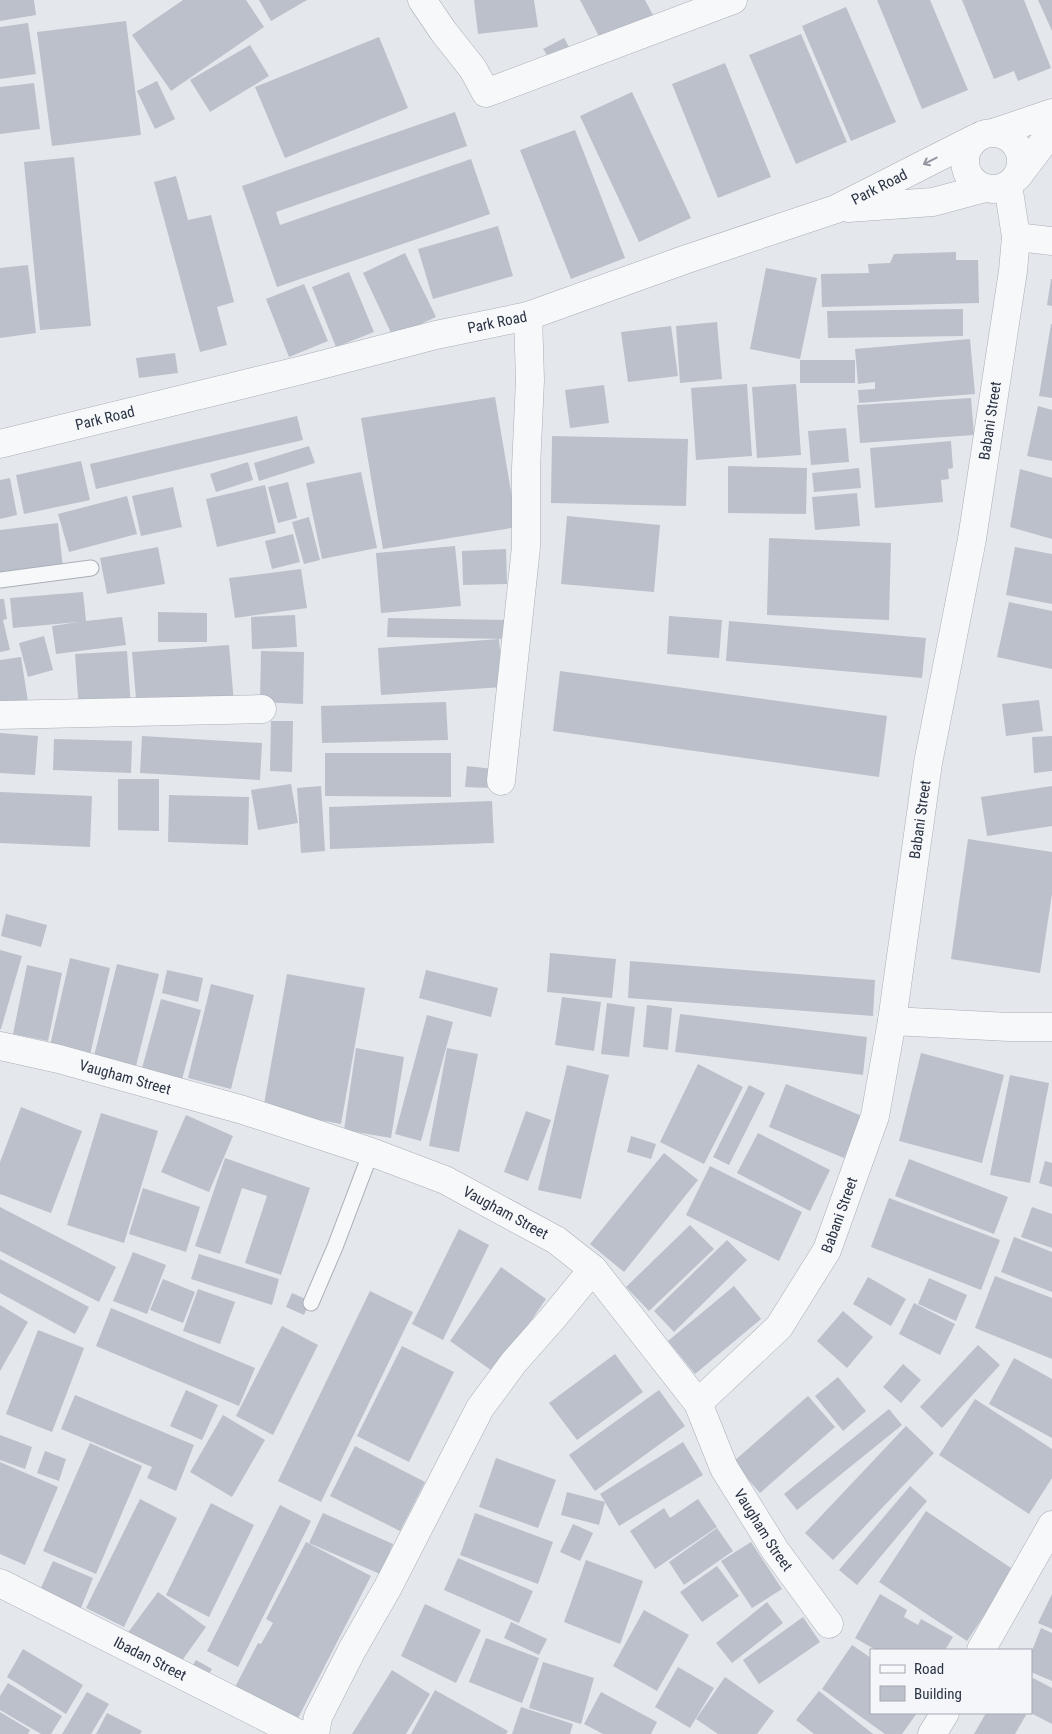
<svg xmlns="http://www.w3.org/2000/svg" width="1052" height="1734" font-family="'Roboto Condensed',sans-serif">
  <rect width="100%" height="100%" fill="#e4e7ec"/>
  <g fill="#bbc0ca">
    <path d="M0 0H34L36 15 0 21Z"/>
    <path d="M183 0H246L264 27 171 91 132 35Z"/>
    <path d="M259 0H307L271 21Z"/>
    <path d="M474 0H534L538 27 478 34Z"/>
    <path d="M580 0H645L654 17 603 44Z"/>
    <path d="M877 0H930L968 90 922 109Z"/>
    <path d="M962 0H1024L1051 68 1018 81 1014 71 994 79Z"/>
    <path d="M1038 0H1052V31Z"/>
    <path d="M846 7 896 122 851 141 802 26Z"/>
    <path d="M126 21 141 135 52 146 37 32Z"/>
    <path d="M28 23 36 74 0 79V27Z"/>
    <path d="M801 34 847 142 796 164 749 55Z"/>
    <path d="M379 37 408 108 285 158 255 87Z"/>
    <path d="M564 38 574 56 553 64 543 49Z"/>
    <path d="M250 45 269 76 210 112 190 80Z"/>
    <path d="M725 63 771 177 718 198 672 84Z"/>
    <path d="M157 81 175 119 155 129 137 91Z"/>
    <path d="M34 83 40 129 0 134V87Z"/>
    <path d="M632 92 691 218 639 242 580 116Z"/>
    <path d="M455 112 467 146 276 212 280 225 471 159 490 214 277 287 242 186Z"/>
    <path d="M575 130 625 258 571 279 520 150Z"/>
    <path d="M74 157 91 326 40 330 24 162Z"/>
    <path d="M176 176 188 220 211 215 234 302 217 307 227 345 200 352 154 182Z"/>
    <path d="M498 226 513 276 433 299 418 249Z"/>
    <path d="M956 252V260H978L979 303 822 307 821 274 869 273 868 264 890 263 894 254Z"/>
    <path d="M405 253 436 317 393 337 363 273Z"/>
    <path d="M28 265 36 333 0 338V268Z"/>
    <path d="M766 268 817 278 800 359 750 349Z"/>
    <path d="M349 272 374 332 336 347 312 287Z"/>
    <path d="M1051 279H1052V306L1047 305Z"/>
    <path d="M304 284 328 341 289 357 266 299Z"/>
    <path d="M963 309V336L828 338 827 311Z"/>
    <path d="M717 322 722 379 680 383 676 326Z"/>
    <path d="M1051 324H1052V398L1039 396Z"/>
    <path d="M671 326 678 376 628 382 621 332Z"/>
    <path d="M970 339 975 394 859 403 858 390 875 389V382L858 384 855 349Z"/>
    <path d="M175 353 178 373 139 378 136 358Z"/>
    <rect x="800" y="360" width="55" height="23"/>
    <path d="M747 384 752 456 696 460 691 388Z"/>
    <path d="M796 384 801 455 757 458 752 387Z"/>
    <path d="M604 385 609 423 570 428 565 390Z"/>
    <path d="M495 397 517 527 383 549 361 418Z"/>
    <path d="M971 398 974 435 860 443 857 405Z"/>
    <path d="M1038 406 1052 410V461L1027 456Z"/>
    <path d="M297 416 303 440 96 489 90 464Z"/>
    <path d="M846 428 849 462 811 465 808 431Z"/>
    <path d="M552 436 688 439 686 506 551 503Z"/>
    <path d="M951 441 953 468 948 469 949 479 941 480 943 502 875 508 870 448Z"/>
    <path d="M309 446 315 463 259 481 254 463Z"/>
    <path d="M81 461 90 500 24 514 16 475Z"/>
    <path d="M248 462 253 480 216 492 210 474Z"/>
    <path d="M728 466 807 468 806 514 728 513Z"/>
    <path d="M859 468 861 488 814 492 812 473Z"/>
    <path d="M1020 469 1052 478V539L1010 527Z"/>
    <path d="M361 472 377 548 322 559 306 483Z"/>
    <path d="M10 478 17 515 0 519V480Z"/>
    <path d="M288 482 297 518 278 523 268 487Z"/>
    <path d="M265 485 276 533 217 547 206 499Z"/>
    <path d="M173 487 182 527 141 536 132 496Z"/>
    <path d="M857 493 860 526 815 530 812 497Z"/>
    <path d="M127 496 137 534 69 552 58 514Z"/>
    <path d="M567 516 660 525 654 592 561 584Z"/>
    <path d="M309 517 320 560 304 564 292 522Z"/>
    <path d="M58 523 63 568 0 577V530Z"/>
    <path d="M293 534 300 562 272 569 265 541Z"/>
    <path d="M769 538 891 543 889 620 767 615Z"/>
    <path d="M455 546 461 606 381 613 376 553Z"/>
    <path d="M158 547 165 584 107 594 100 558Z"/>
    <path d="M1015 547 1052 554V604L1006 595Z"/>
    <path d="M506 549 507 584 463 585 462 551Z"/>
    <path d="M301 569 307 608 235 618 229 578Z"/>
    <path d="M83 592 86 621 122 617 126 645 56 654 52 626 78 622 13 628 10 598Z"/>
    <path d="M0 599H4L7 619 3 620 10 650 0 652Z"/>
    <path d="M1009 602 1052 611V669L997 657Z"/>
    <path d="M158 612 207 613V642H158Z"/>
    <path d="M295 615 297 647 252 649 251 617Z"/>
    <path d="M669 616 722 620 719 658 667 654Z"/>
    <path d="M388 618 511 620V639L387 637Z"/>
    <path d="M729 621 926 638 922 678 726 661Z"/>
    <path d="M44 636 53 670 28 677 19 643Z"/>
    <path d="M499 639 503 687 381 695 378 648Z"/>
    <path d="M229 645 234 703 137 710 132 652Z"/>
    <path d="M127 651 131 708 79 711 75 654Z"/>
    <path d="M261 651 304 652 303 704 260 702Z"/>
    <path d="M21 657 29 708 0 713V660Z"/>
    <path d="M560 671 887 716 879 777 553 731Z"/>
    <path d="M1039 700 1043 731 1006 736 1002 704Z"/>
    <path d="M446 702 448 740 322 743 321 706Z"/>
    <path d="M271 721H293L292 772 270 771Z"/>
    <path d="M0 733 38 736 35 775 0 773Z"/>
    <path d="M142 736 262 743 260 780 140 773Z"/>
    <path d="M1052 736V771L1034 773 1032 737Z"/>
    <path d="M54 739 132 741 131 773 53 770Z"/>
    <path d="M325 753H451V797L325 796Z"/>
    <path d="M467 766 493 769 492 788 465 787Z"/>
    <path d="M118 779H159V831L118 830Z"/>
    <path d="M291 784 298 823 258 830 251 790Z"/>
    <path d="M321 786 325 851 301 853 297 788Z"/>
    <path d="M1052 786V826L987 836 981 797Z"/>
    <path d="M0 792 92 796 90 847 0 843Z"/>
    <path d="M169 795 249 797 248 845 168 842Z"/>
    <path d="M492 801 494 843 330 849 329 807Z"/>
    <path d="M968 839 1052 852V894L1040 973 951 959Z"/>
    <path d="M6 914 47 925 41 947 1 936Z"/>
    <path d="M0 950 22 956 1 1029H0Z"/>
    <path d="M550 953 616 959 612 998 547 992Z"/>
    <path d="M70 958 110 968 89 1059 49 1050Z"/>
    <path d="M630 961 875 980 873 1016 628 998Z"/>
    <path d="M117 964 159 974 136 1066 94 1056Z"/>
    <path d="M27 965 62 973 48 1041 13 1034Z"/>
    <path d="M167 970 203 978 198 1002 162 993Z"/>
    <path d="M426 970 498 988 491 1017 419 998Z"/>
    <path d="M287 974 365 988 341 1124 263 1110Z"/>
    <path d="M211 984 254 995 231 1089 188 1078Z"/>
    <path d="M562 997 601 1002 594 1051 555 1045Z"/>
    <path d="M161 999 201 1010 181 1083 141 1072Z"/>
    <path d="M607 1003 635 1007 629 1057 601 1054Z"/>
    <path d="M647 1005 672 1008 668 1050 643 1047Z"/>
    <path d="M680 1014 867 1037 863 1075 675 1052Z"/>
    <path d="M427 1015 453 1022 421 1141 395 1134Z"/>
    <path d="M356 1048 404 1057 391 1138 344 1130Z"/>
    <path d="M447 1048 478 1054 459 1152 429 1146Z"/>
    <path d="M921 1053 1004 1075 982 1163 899 1141Z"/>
    <path d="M698 1064 743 1087 704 1164 660 1142Z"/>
    <path d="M567 1065 609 1075 581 1199 538 1190Z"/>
    <path d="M1010 1075 1049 1083 1030 1183 990 1175Z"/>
    <path d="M786 1084 862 1116 844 1158 769 1127Z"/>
    <path d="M749 1085 765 1093 729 1165 713 1157Z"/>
    <path d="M21 1107 82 1131 51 1213 0 1194V1162Z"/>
    <path d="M526 1111 551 1120 528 1181 504 1172Z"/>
    <path d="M101 1113 158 1131 124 1243 67 1225Z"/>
    <path d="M186 1115 233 1136 209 1192 161 1172Z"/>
    <path d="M758 1133 830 1170 810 1211 737 1173Z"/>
    <path d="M631 1136 656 1144 651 1159 627 1152Z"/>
    <path d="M664 1153 698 1180 624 1272 590 1244Z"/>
    <path d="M225 1158 310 1188 281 1275 245 1263 267 1196 242 1188 220 1254 195 1246Z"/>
    <path d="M909 1159 1008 1197 994 1234 895 1196Z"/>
    <path d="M1045 1161 1052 1163V1187L1039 1183Z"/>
    <path d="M710 1166 802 1212 779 1261 686 1215Z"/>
    <path d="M143 1188 200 1207 186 1252 129 1234Z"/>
    <path d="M889 1198 1000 1240 981 1290 871 1247Z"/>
    <path d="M0 1207 116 1267 99 1302 0 1251Z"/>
    <path d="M1032 1207 1052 1214V1248L1021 1237Z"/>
    <path d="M690 1225 714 1249 649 1311 626 1287Z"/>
    <path d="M459 1229 489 1245 443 1340 412 1324Z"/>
    <path d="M1014 1237 1052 1252V1292L1001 1272Z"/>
    <path d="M727 1240 747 1260 674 1332 654 1311Z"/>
    <path d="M133 1252 166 1265 147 1314 113 1301Z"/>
    <path d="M199 1254 279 1279 272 1305 191 1279Z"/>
    <path d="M0 1259 89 1307 75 1334 0 1293Z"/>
    <path d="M501 1267 546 1299 495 1373 450 1341Z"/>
    <path d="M995 1276 1052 1298V1359L975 1328Z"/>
    <path d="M868 1277 906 1299 891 1326 853 1304Z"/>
    <path d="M929 1278 967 1295 956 1321 918 1304Z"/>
    <path d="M163 1279 195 1292 183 1323 150 1310Z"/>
    <path d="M734 1286 761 1319 695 1374 668 1341Z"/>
    <path d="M198 1289 235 1302 220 1344 183 1331Z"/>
    <path d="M370 1291 413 1312 321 1502 278 1481Z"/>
    <path d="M292 1293 310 1301 304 1315 286 1307Z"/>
    <path d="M914 1303 955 1324 940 1355 899 1334Z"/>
    <path d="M0 1305 28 1322 0 1371Z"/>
    <path d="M111 1308 255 1368 239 1406 96 1346Z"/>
    <path d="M843 1311 873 1337 847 1368 817 1341Z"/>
    <path d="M282 1326 318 1345 273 1435 236 1416Z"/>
    <path d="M38 1330 84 1348 52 1432 6 1414Z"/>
    <path d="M978 1345 1000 1365 942 1428 920 1407Z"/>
    <path d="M402 1346 454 1372 409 1462 357 1436Z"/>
    <path d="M615 1354 643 1392 577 1440 549 1403Z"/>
    <path d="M1014 1358 1052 1379V1438L989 1404Z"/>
    <path d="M903 1364 921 1380 901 1403 883 1387Z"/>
    <path d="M838 1377 866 1411 843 1431 815 1396Z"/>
    <path d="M186 1390 218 1405 202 1440 170 1426Z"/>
    <path d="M659 1390 685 1426 595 1491 569 1455Z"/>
    <path d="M75 1395 194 1445 176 1491 147 1478 152 1467 61 1429Z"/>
    <path d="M808 1396 835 1427 760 1493 733 1462Z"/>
    <path d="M975 1399 1052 1449V1478L1029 1514 939 1455Z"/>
    <path d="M889 1409 902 1425 797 1510 784 1494Z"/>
    <path d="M223 1415 265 1440 232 1497 190 1472Z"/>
    <path d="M906 1426 934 1453 833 1560 805 1533Z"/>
    <path d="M0 1435 32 1447 25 1469 0 1460Z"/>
    <path d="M683 1442 703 1475 619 1526 605 1502 599 1525 561 1515 567 1492 605 1502 600 1494Z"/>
    <path d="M90 1443 142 1466 96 1574 43 1551Z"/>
    <path d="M355 1446 425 1482 400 1531 330 1496Z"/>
    <path d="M45 1451 66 1459 59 1481 37 1473Z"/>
    <path d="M496 1458 556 1480 538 1528 479 1507Z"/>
    <path d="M0 1462 58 1487 25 1565 0 1554Z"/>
    <path d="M910 1486 927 1501 857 1585 839 1570Z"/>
    <path d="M140 1499 177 1518 124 1627 86 1608Z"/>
    <path d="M698 1499 717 1527 655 1569 630 1531 664 1508 670 1518Z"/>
    <path d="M211 1503 254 1525 209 1617 166 1595Z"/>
    <path d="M280 1505 311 1521 238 1667 207 1651Z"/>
    <path d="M926 1511 1014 1570 967 1641 879 1582Z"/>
    <path d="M323 1513 393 1544 380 1574 309 1543Z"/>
    <path d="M475 1513 553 1542 538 1584 460 1555Z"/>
    <path d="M573 1524 593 1533 580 1561 560 1552Z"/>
    <path d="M717 1528 733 1551 684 1585 669 1562Z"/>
    <path d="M306 1542 371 1576 295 1724 233 1691 258 1643 261 1644 273 1623 266 1619Z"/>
    <path d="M751 1542 782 1589 752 1608 721 1561Z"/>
    <path d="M458 1558 533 1591 519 1623 444 1590Z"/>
    <path d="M586 1560 643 1581 620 1644 564 1622Z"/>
    <path d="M53 1561 93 1578 81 1608 40 1590Z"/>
    <path d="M717 1566 739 1596 702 1622 680 1592Z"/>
    <path d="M158 1592 206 1627 176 1669 127 1634Z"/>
    <path d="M880 1594 907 1610 904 1617 918 1625 921 1619 953 1637 945 1650H876L855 1638Z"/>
    <path d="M1052 1594V1629L1038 1623Z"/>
    <path d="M767 1602 783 1623 732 1663 716 1643Z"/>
    <path d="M425 1604 481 1630 456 1683 401 1656Z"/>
    <path d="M644 1610 689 1635 657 1691 613 1666Z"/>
    <path d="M803 1617 820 1642 759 1684 743 1660Z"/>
    <path d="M511 1622 547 1639 539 1655 504 1638Z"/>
    <path d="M1041 1628 1052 1633V1681L1031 1672V1653Z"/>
    <path d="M486 1638 539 1658 522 1703 469 1682Z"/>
    <path d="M852 1645 871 1658V1713H917L902 1734H885L822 1689Z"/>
    <path d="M23 1649 83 1685 66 1714 7 1677Z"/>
    <path d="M196 1660 212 1669 203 1684 186 1676Z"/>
    <path d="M543 1662 594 1678 581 1724 529 1708Z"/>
    <path d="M678 1667 714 1688 690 1728 655 1707Z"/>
    <path d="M392 1670 430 1694 406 1734H352Z"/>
    <path d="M725 1677 774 1711 757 1734H718L696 1719Z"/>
    <path d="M1033 1678 1052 1688V1724L1031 1713V1682Z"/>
    <path d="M8 1683 62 1716 51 1734H41L0 1710V1696Z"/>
    <path d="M435 1690 508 1731 506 1734H411Z"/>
    <path d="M819 1691 873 1734H814L796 1720Z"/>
    <path d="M87 1692 109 1704 91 1734H62Z"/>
    <path d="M601 1692 657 1722 651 1734H603L584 1724Z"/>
    <path d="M521 1707 573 1724 570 1734H512Z"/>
    <path d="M0 1712 30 1730 28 1734H0Z"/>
    <path d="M107 1713 142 1731 140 1734H96Z"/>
    <path d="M986 1713H1023L1026 1715 1015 1734H974Z"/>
  </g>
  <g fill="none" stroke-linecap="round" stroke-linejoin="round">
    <g stroke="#a9aeb7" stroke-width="17">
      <g id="lane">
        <path d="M0 580 91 568"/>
        <path d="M311 1303 335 1247 371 1152"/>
      </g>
    </g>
    <g stroke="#a9aeb7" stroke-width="29">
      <g id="street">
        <path d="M422 0 443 31 473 69 486 93 733 0"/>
        <path d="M996 132 1052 113"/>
        <circle cx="993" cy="161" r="28"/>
        <path d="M1018 176 1052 131"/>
        <path d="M848 208 933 202 985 188"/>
        <path d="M1016 237 1052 241"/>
        <path id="s1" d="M0 444 298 371 436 335 528 316 684 260 836 209 974 139"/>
        <path d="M0 715 262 709"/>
        <path d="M501 781 526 547V468L530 380 528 316"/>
        <path d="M892 1021 1009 1027H1052"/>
        <path id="s2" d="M0 1046 59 1059 243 1110 371 1152 445 1180 556 1240 593 1269 698 1403 724 1468 775 1550 829 1624"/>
        <path id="s3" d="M698 1403 779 1327 827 1250 875 1116 892 1021 928 763 972 539 1013 271 1016 237 1008 185"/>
        <path id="s4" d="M0 1583 299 1734"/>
        <path d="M981 1650 1052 1525"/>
        <path d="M315 1734 318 1717 352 1650 388 1587 480 1408 514 1362 552 1319 593 1269"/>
        <path d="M932 1734 945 1713"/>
      </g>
    </g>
    <use href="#lane" stroke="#f7f8fa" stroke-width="15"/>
    <use href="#street" stroke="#f7f8fa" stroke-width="28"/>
  </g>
  <defs><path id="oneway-shaft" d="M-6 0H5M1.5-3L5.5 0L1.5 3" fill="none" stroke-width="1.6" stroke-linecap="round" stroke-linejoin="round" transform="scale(1.25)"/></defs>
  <use stroke="#9196a0" href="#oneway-shaft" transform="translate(930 161) rotate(153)"/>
  <g text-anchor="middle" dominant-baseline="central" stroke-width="4.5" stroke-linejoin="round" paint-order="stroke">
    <g font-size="15" fill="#2b3445" stroke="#f4f6f9">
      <text stroke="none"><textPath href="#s1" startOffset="918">Park Road</textPath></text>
      <text stroke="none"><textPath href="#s1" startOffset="512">Park Road</textPath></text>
      <text stroke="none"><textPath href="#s1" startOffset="108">Park Road</textPath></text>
      <text stroke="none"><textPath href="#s3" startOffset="1049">Babani Street</textPath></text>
      <text stroke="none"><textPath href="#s3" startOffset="644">Babani Street</textPath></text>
      <text stroke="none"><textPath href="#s2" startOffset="129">Vaugham Street</textPath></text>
      <text stroke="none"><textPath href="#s2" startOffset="534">Vaugham Street</textPath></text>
      <text stroke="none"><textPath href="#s3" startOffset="239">Babani Street</textPath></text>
      <text stroke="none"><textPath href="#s2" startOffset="952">Vaugham Street</textPath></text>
      <text stroke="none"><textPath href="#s4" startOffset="168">Ibadan Street</textPath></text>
    </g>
  </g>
  <rect x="870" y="1649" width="162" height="65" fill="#f4f6f9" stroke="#a4a8b1"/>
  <rect x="880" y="1665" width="25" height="8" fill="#f7f8fa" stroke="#a4a8b1"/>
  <text x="914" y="1674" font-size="15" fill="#2b3445">Road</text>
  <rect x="880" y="1686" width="25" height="15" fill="#bbc0ca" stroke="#a4a8b1"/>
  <text x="914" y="1699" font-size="15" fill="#2b3445">Building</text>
</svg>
